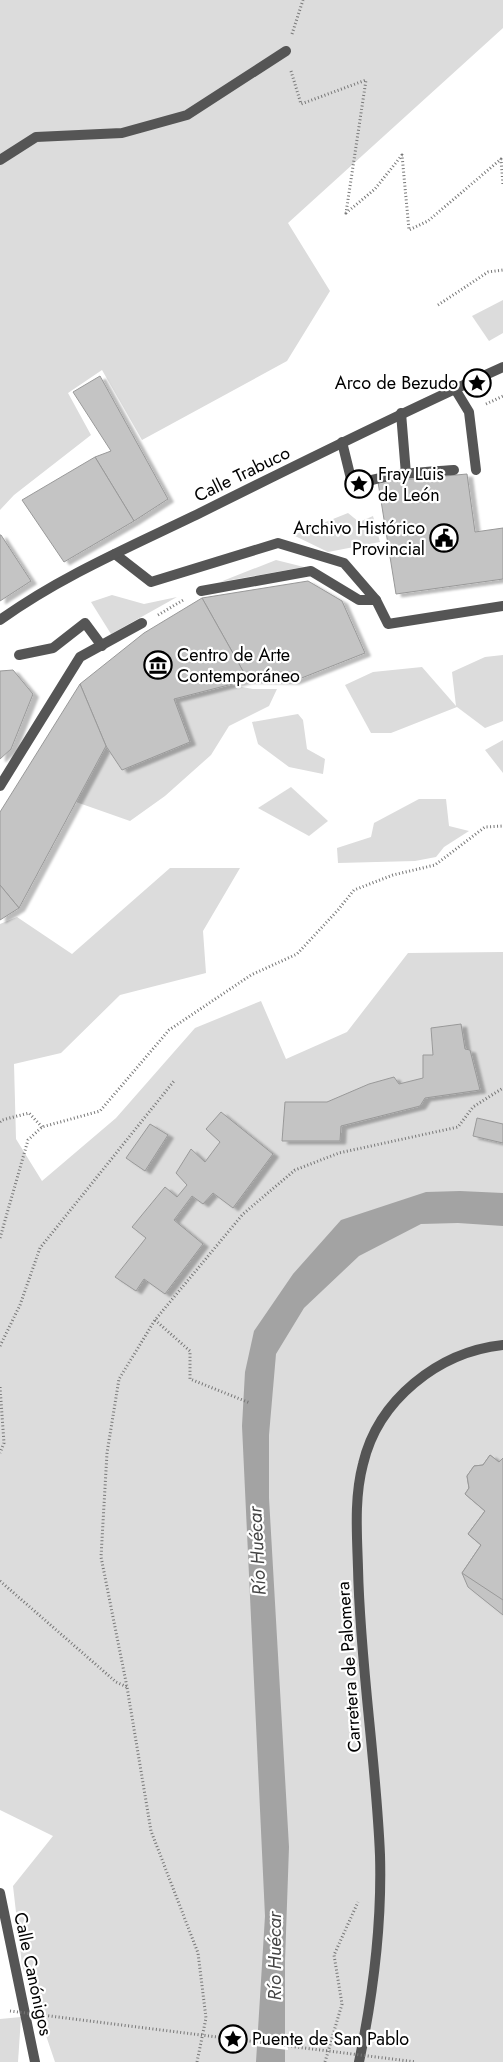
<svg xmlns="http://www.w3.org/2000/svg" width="503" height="2062" font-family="Jost,sans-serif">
  <defs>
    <filter id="shadow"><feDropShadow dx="5.5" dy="3" stdDeviation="1" flood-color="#0004"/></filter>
  </defs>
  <rect width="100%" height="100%" fill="#fff"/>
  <g fill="#dcdcdc">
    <path d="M0 0H503V28L288 223 330 291 287 361 142 440 102 370 68 393 91 435 14 495 0 510Z"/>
    <path d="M503 300V333L489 341 472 316Z"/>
    <path d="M348 513 359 522 373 516 380 542 328 552 293 535Z"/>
    <path d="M276 560 304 567 220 582Z"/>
    <path d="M112 595 144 604 177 597 111 634 91 602Z"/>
    <path d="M503 655V721L485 728 457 707 391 733H371L345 685 373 672 422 667 456 706 452 672 485 657Z"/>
    <path d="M231 685 253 689H277L269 706 229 726 211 755 165 796 130 821 76 802 106 746 122 770 189 742 174 699Z"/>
    <path d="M298 714 303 720 307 749 325 759 323 774 289 767 258 744 252 722Z"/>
    <path d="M503 740V773L485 750Z"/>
    <path d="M291 787 328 821 309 836 258 808Z"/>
    <path d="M419 799H446L449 826 469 831 444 847 436 857 415 861 338 863 337 848 371 837 374 823Z"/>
    <path d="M170 868H240L203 931 206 973 120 995 61 1053 14 1064 16 1139 42 1181 116 1118 195 1028 261 1001 286 1059 347 1032 408 953 503 952V2062H55L22 1965 13 1886 53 1836 0 1810V924L17 917 72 954Z"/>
    <path d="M21 2017 18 2062H0V2019Z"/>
  </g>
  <path fill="#a3a3a3" d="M460 1191 503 1193V1226L458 1223 421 1224 359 1256 304 1308 276 1354 269 1435V1498L289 1847 285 1961V2062H256L265 1916 242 1426 245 1372 254 1331 293 1274 341 1220 426 1192Z"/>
  <path fill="#fff" d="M255 2038 288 2042V2050L255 2046Z"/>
  <g fill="#c4c4c4" stroke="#999" filter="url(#shadow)">
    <path d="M100 376 168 499 134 521 95 457 111 451 73 392Z"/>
    <path d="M95 457 134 521 64 562 22 500Z"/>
    <path d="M467 474 475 532 503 528V579L396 594 378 482Z"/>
    <path d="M1 535 31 581 0 601V535Z"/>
    <path d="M308 581 342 601 365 653 294 681 248 680 202 598Z"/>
    <path d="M202 598 248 680 174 699 190 742 122 770 106 746 80 684 144 633Z"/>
    <path d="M13 670 33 694 11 749 0 759V671Z"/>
    <path d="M80 684 106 746 19 908 0 885V812Z"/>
    <path d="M0 885 19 908 0 920Z"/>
    <path d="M461 1024 465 1049 470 1050 480 1090 425 1098 420 1106 341 1126 340 1141H282L285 1102H327L369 1084 394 1077 399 1084 423 1078V1055H433L431 1028Z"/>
    <path d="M221 1112 273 1154 233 1208 213 1193 203 1204 192 1196 174 1220 203 1244 165 1294 144 1279 136 1291 115 1277 146 1238 132 1227 165 1187 177 1197 187 1185 176 1173 191 1149 205 1162 220 1142 206 1129Z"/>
    <path d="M477 1118 503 1124V1143L473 1136Z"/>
    <path d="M150 1124 168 1135 145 1171 126 1158Z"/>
    <path d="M490 1455 499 1462 503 1458V1615L468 1587 462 1573 481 1545 468 1534 485 1511 465 1494 469 1488 467 1476 474 1466 483 1465Z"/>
    <path d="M490 1455 499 1462 503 1458V1600L462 1573 481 1545 468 1534 485 1511 465 1494 469 1488 467 1476 474 1466 483 1465Z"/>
  </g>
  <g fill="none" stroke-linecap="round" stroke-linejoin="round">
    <g stroke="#777" stroke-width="3" stroke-dasharray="1 2.5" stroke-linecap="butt">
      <path d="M292 34 303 0"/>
      <path d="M291 71 301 104 366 80 346 213 375 189 402 155 409 230 428 221 501 159 503 185"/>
      <path d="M438 305 488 272 503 270"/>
      <path d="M486 404 503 396"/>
      <path d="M158 615 185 599"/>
      <path d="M0 1122 2 1120 29 1113 42 1127"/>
      <path d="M0 1238 28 1140 42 1127 100 1111 169 1030 251 975 297 954 338 910 354 890 393 875 435 865 485 827 503 826"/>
      <path d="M155 1320 190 1351V1379L250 1403"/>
      <path d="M0 1346 20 1305 40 1248 174 1081"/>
      <path d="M0 1387 4 1443 0 1453"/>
      <path d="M0 1581 116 1682 127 1687"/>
      <path d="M197 2062 206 2018 198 1953 151 1831 127 1687 101 1557 107 1453 119 1379 155 1320 243 1214 295 1170 339 1153 458 1127 473 1107 503 1088"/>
      <path d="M325 2062 342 2004 334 1955 358 1902"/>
    </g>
    <g stroke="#555" stroke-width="10">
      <path d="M0 160 36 137 122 133 187 115 286 51"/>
      <path d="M455 389 469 412 476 470"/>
      <path d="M401 413 406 474"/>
      <path d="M342 442 354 491 365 489V482C393 473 424 472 454 470"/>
      <path d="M201 591 311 571 359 600H376"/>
      <path d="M19 655 53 648 85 623 102 646"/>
      <path d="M0 786 80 657 142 623"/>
    </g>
    <g stroke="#555" stroke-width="10">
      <path d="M115 554 151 582 278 543 344 563 376 600 388 624 503 606"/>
      <path d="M0 1893 35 2062"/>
    </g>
    <g stroke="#555" stroke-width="10">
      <path d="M0 620C61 576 132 546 200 513 300 463 401 413 503 367"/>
      <path d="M359 2062C373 1995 382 1924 380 1855 376 1759 360 1664 358 1568 357 1534 354 1498 363 1464 378 1400 438 1352 503 1345"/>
    </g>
    <path stroke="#777" stroke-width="3" stroke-dasharray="1 2.5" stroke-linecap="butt" d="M10 2011 416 2062"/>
  </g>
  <defs>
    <g id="sight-ring" transform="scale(1.4375)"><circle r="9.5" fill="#fff" stroke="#000" stroke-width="1.5"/><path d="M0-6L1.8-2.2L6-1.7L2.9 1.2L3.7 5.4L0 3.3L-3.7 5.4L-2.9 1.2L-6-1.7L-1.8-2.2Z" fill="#000"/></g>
    <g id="civic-ring" transform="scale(1.4375)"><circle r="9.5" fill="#fff" stroke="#000" stroke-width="1.5"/><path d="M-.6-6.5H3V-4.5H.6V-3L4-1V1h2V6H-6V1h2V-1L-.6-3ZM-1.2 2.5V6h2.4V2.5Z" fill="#000"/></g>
    <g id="museum-ring" transform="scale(1.4375)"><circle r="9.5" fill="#fff" stroke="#000" stroke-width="1.5"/><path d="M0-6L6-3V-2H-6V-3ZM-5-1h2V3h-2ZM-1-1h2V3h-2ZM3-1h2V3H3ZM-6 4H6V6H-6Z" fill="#000"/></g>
  </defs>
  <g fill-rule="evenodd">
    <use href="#sight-ring" x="477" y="383"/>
    <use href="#sight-ring" x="359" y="484"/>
    <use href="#civic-ring" x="444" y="538"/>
    <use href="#museum-ring" x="158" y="665"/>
    <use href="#sight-ring" x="233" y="2039"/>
  </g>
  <g text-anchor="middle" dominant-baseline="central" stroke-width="4.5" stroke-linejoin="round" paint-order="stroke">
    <g font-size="18" fill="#000" stroke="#fff" text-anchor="start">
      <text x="458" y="383" text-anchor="end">Arco de Bezudo</text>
      <text x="378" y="474">Fray Luis<tspan x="378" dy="21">de León</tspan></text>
      <text x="425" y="528" text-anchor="end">Archivo Histórico<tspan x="425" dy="21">Provincial</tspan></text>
      <text x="177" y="655">Centro de Arte<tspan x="177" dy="21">Contemporáneo</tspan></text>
      <text x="252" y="2039">Puente de San Pablo</text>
    </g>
    <g font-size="18" fill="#000" stroke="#fff">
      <text transform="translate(242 474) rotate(-26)">Calle Trabuco</text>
      <text transform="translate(349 1667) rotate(-94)">Carretera de Palomera</text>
      <text transform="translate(33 1974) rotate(78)">Calle Canónigos</text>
    </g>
    <g font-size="19" font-style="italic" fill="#444" stroke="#fff">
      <text transform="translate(257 1551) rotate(-93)">Río Huécar</text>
      <text transform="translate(274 1956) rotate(-90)">Río Huécar</text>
    </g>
  </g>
</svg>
